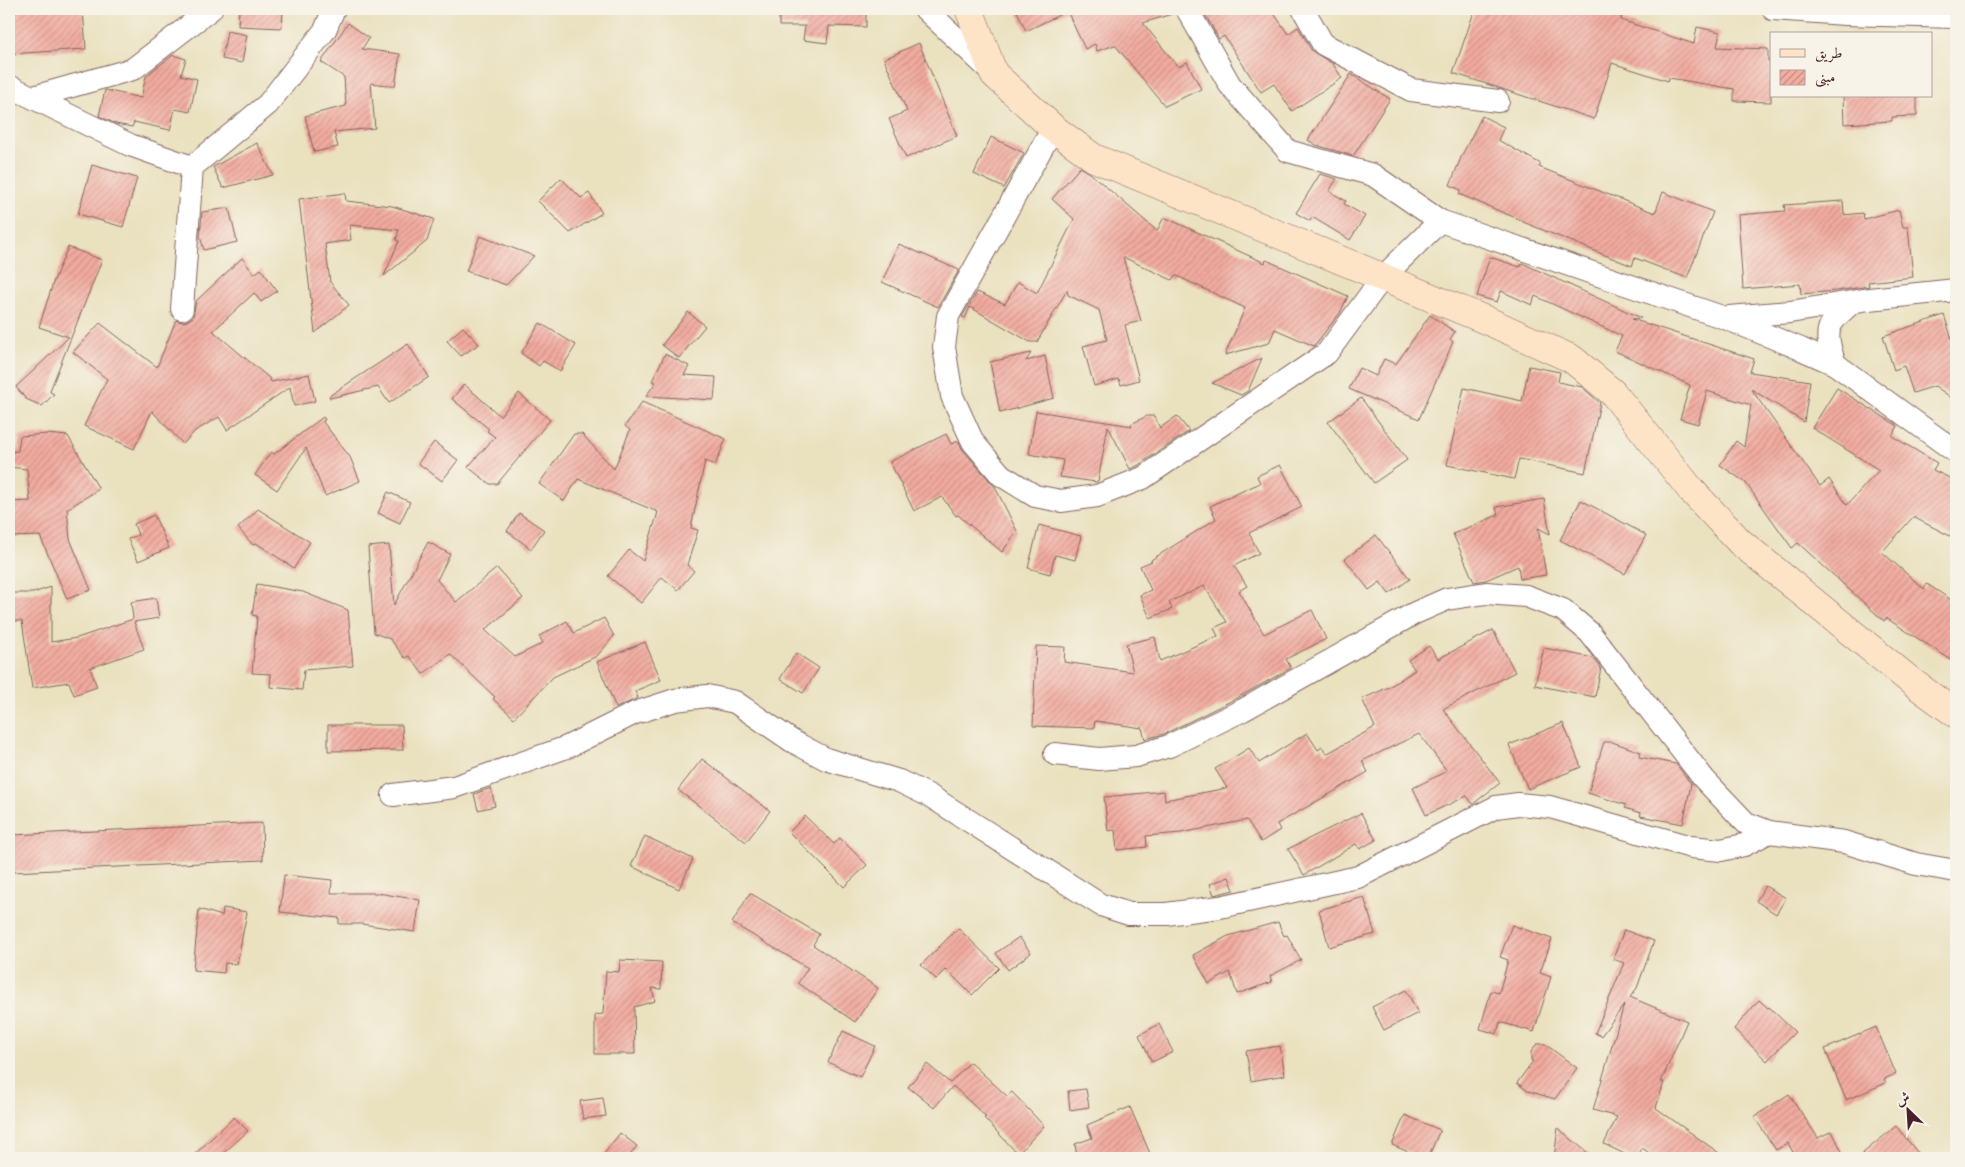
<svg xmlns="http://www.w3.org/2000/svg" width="1965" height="1167" font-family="'IM FELL Great Primer',Amiri,serif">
  <defs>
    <pattern id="building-hatch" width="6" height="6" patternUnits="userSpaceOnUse" patternTransform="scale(1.25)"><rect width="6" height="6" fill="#f3aca0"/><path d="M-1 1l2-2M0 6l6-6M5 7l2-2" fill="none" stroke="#c78b83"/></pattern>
  </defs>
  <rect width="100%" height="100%" fill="#f7f3e8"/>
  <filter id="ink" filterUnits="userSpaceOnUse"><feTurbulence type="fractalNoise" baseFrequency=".02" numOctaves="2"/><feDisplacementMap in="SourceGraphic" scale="10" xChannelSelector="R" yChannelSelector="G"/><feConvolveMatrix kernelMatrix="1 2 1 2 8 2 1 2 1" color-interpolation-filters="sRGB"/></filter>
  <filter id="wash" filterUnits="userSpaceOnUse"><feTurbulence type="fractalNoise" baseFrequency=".0096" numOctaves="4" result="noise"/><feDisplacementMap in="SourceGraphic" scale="20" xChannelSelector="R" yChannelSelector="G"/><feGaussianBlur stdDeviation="1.12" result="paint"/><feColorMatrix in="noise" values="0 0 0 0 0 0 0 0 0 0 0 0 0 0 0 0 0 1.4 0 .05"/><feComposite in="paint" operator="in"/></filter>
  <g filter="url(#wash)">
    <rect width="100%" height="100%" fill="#eae1bf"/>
    <g id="blocks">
      <g fill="url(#building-hatch)">
        <path d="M9 9H83L86 49 9 54Z"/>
        <path d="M239 9H283L282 28 238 26Z"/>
        <path d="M779 9H866V27L829 26 827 43 803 40 805 26H779Z"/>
        <path d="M1016 9H1174L1175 13 1143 23 1178 67 1187 62 1201 89 1165 106 1115 45 1097 51 1095 44 1085 49 1067 11 1026 31Z"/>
        <path d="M1202 9H1271L1288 34 1298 27 1312 51 1333 64 1342 78 1292 111 1274 84 1261 92 1224 36 1219 39Z"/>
        <path d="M1475 9H1603L1622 17 1621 20 1694 44 1697 27 1720 32 1717 47 1768 49V61H1771V102L1734 101V89L1669 78 1668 81 1612 63 1594 119 1453 73Z"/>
        <path d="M348 23 369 38 362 49 400 54 395 86 371 83 375 128 334 132 338 147 314 152 305 116 346 106 344 77 321 62Z"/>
        <path d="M227 31 247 35 242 63 222 59Z"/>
        <path d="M919 43 957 136 906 158 889 119 907 111 884 59Z"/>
        <path d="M173 55 186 59 181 75 197 79 190 112 175 109 170 130 134 122 132 127 116 124 99 116 105 90 141 98 146 76Z"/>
        <path d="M1351 74 1390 99 1353 156 1316 145 1308 140Z"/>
        <path d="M1843 96H1917V116L1892 117V121L1844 124Z"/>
        <path d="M1482 116 1504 127 1498 140 1541 164 1539 167 1655 213 1663 192 1713 212 1687 278 1635 258 1632 266 1523 222V221L1459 194 1461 190 1450 185 1462 155Z"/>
        <path d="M991 137 1024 153 1004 188 974 174Z"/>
        <path d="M257 143 273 175 223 188 213 167Z"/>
        <path d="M92 165 137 178 123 227 78 214Z"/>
        <path d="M1080 167 1090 173 1157 231 1164 217 1265 263 1266 260 1348 296 1340 313 1314 346 1275 329 1269 343 1225 355 1245 308 1175 275 1172 280 1123 257 1141 321 1125 325 1139 380 1121 385 1119 379 1094 386 1083 346 1107 340 1099 310 1068 295 1067 290 1037 342H1030L970 307 965 318 962 317 977 292 1005 304 1018 282 1037 293 1074 219 1052 199Z"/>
        <path d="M1320 174 1337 179 1329 191 1346 201 1344 204 1365 216 1350 240 1312 217 1310 221 1296 213Z"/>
        <path d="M561 178 581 198 589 193 602 213 570 233 538 201Z"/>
        <path d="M345 193 346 201 392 206 434 219 427 241 384 276 399 241 396 240 399 230 349 225 351 240 325 244 330 282 349 305 315 333 299 199Z"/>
        <path d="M1843 201 1844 215 1863 213 1864 219 1899 210 1903 227H1908L1913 277 1868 282 1869 286 1836 291 1801 294 1800 284 1743 289 1738 215 1785 211 1784 205Z"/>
        <path d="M229 208 237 242 204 250 200 236 202 212Z"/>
        <path d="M480 236 534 256 506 285 466 271Z"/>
        <path d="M899 244 959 270 938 307 882 282Z"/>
        <path d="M68 247 102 260 51 388 50 392 54 394 42 406 26 399 16 387 69 337 39 327 54 280Z"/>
        <path d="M1490 257 1520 267 1522 263 1641 318 1632 319 1754 359 1750 372 1810 381 1804 422 1751 389 1820 486 1829 479 1847 505 1879 470 1812 428 1837 388 1898 426 1892 436 1937 463 1933 470 1956 481V539L1913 517 1882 552 1924 589 1927 584 1956 603V663L1886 618 1884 621 1798 543 1792 548 1745 482 1720 465 1736 441 1744 447 1751 405 1707 391 1698 424 1680 419 1690 385 1615 351 1622 336 1535 296 1532 305 1501 291 1497 302 1477 296Z"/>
        <path d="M242 258 254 274 261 269 277 291 261 302 254 293 213 331 269 378 271 382 309 374 315 401 294 406 290 387 227 430 219 417 195 431 183 444 152 411 134 449 84 426 107 379 73 352 100 323 157 367 176 320 182 322 187 321 193 317 196 301Z"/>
        <path d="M688 312 705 326 679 358 662 345Z"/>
        <path d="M1430 315 1455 332 1450 339 1453 342 1419 419 1349 389 1359 368 1376 376 1384 359 1396 364Z"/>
        <path d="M1944 315 1956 351V401L1935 386 1913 393 1904 366 1894 370 1883 336Z"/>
        <path d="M540 323 576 345 560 371 543 361 539 366 521 353Z"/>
        <path d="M463 327 479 344 461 356 447 341Z"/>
        <path d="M408 344 429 377 389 403 378 387 330 398 329 396Z"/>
        <path d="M1031 353 1026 361 1045 356 1054 398 1000 413 990 362Z"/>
        <path d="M665 354 689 366 684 375 716 377 714 400 646 396 656 382 652 381Z"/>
        <path d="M1262 358 1248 391 1241 395 1212 383Z"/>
        <path d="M1529 366 1560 372 1558 382 1582 387 1600 403 1585 473 1519 459 1514 479 1447 465 1464 388 1522 401Z"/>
        <path d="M464 384 500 416 519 393 550 420 497 484H490L468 467 495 437 487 431 489 429 452 399Z"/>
        <path d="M1361 398 1407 460 1374 483 1328 422Z"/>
        <path d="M642 402 726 439 715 465 705 461 691 528 698 530 687 565 694 571 678 590 662 577 641 603 608 576 629 550 643 561 658 512 578 479 564 501 539 484 574 434H582L614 469 630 430 625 426Z"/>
        <path d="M1036 411 1132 426 1131 424 1147 416H1154L1160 428 1177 416 1189 431 1137 466 1130 469 1108 426 1098 481 1096 482 1060 477 1063 460 1029 454Z"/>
        <path d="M323 417 325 419 323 422 350 457 360 481 325 496 306 448 277 490 255 475 271 452 274 454Z"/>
        <path d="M47 434 68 436 99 489 67 509 70 539 91 590 67 599 40 536 9 537V502L30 501 27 469 9 467V452L18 451 20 436Z"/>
        <path d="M946 434 951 444 958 441 963 450 995 487 1017 531 1002 552 958 515 956 516 942 497 914 511 890 462Z"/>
        <path d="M434 442 458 460 442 481 418 463Z"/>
        <path d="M1280 465 1302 507 1249 533 1259 553 1234 566 1247 586 1239 591 1264 634 1312 610 1326 639 1286 659 1291 668 1237 698 1164 734 1145 739 1142 728 1095 721 1094 728 1033 726 1036 646 1065 647 1064 662 1133 672 1126 644 1155 637 1160 661 1218 636 1214 628 1227 622 1204 586 1169 602 1172 609 1150 618 1140 595 1151 590 1140 566 1152 561 1151 560 1216 519 1210 506 1260 483 1257 476Z"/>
        <path d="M388 492 410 502 400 523 378 513Z"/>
        <path d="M1544 499 1550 534 1538 528 1546 575 1520 579 1518 566 1486 580 1474 582 1453 534 1498 515 1496 507Z"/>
        <path d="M1581 500 1646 535 1625 574 1560 540Z"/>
        <path d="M258 509 310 542 294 568 256 543 253 545 238 528Z"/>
        <path d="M519 513 544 530 531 549 507 531Z"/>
        <path d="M154 515 169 548 138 561 128 539 138 535 134 524Z"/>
        <path d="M1039 525 1081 536 1075 560 1055 555 1050 574 1028 568Z"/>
        <path d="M1376 535 1410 579 1389 594 1380 582 1369 590 1345 559Z"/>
        <path d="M428 542 450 554 437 580 456 602 497 568 523 598 485 630 515 657 543 643 539 636 567 621 574 633 604 618 614 636 597 656 553 677 514 718 493 699 495 697 450 654 423 674 409 656 405 658 390 639 374 633 368 547 389 545 394 605Z"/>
        <path d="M257 584 303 592 348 610 353 666 304 670 302 690 270 687 271 674 252 673 257 616 252 615Z"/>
        <path d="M51 587V642L77 638 133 619 131 602 156 598 159 618 134 622 144 649 90 668 97 687 74 695 69 682 32 688 22 621H9V593H33Z"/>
        <path d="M1493 630 1515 672 1443 709 1500 783 1473 804 1467 796 1426 815 1413 788 1447 771 1419 734 1362 761 1368 772 1277 824 1280 830 1261 842 1247 820 1181 833 1146 836 1147 847 1117 850 1115 830 1108 831 1104 797 1164 791 1165 800 1227 788 1215 769 1249 748 1259 763 1307 733 1318 750 1322 747 1326 754 1375 727 1362 699 1389 687 1415 670 1408 660 1429 646 1438 659Z"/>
        <path d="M645 642 661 680 635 691 638 698 616 708 597 662Z"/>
        <path d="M1544 648 1593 658 1601 668 1595 697 1535 685Z"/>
        <path d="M796 653 819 668 803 693 780 679Z"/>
        <path d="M1563 723 1581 767 1528 789 1509 745Z"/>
        <path d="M328 725H402L403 750 328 751Z"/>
        <path d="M1604 742H1612L1641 752 1639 757 1676 764 1691 784 1683 824 1640 816 1641 813 1625 808 1626 805 1588 793Z"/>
        <path d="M702 759 770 811 746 842 678 790Z"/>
        <path d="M491 788 495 806 478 810 474 794Z"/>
        <path d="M1361 813 1376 840 1360 849 1356 844 1304 875 1288 849Z"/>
        <path d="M805 816 834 844 840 838 867 865 844 887 789 832Z"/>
        <path d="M262 823 263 860 13 872 11 835Z"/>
        <path d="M645 836 693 859 679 889 631 866Z"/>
        <path d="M284 875 332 880 331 893H378L420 900 415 932 362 924H339V918L280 912Z"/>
        <path d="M1229 877 1234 890 1214 895 1210 884Z"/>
        <path d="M1765 886 1786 898 1776 914 1756 901Z"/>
        <path d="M750 893 819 934 813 945 878 988 855 1022 798 983 808 968 732 923Z"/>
        <path d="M1364 897 1375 934 1329 947 1319 910Z"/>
        <path d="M223 908 247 912 237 964 225 963 224 973 193 970 199 909 222 916Z"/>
        <path d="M1278 922 1284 936 1287 935 1301 960 1270 976 1272 982 1237 994 1230 972 1209 984 1193 955 1228 936Z"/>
        <path d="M1512 925 1552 939 1540 973 1551 977 1534 1032 1500 1022 1497 1034 1480 1029 1491 991 1499 993 1508 960 1500 957Z"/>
        <path d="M958 928 999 968 972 995 946 969 936 979 921 965Z"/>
        <path d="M1624 930 1654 941 1637 988 1630 997 1687 1021 1661 1082H1664L1656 1108 1726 1158H1657L1642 1148 1637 1158H1633L1604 1144 1617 1117 1593 1110 1624 1005 1601 1036 1595 1033 1624 963 1613 959Z"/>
        <path d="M1019 937 1031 953 1008 970 996 953Z"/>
        <path d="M620 960 662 962 661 989 652 988 655 1001 634 1007 635 1054H595V1015L603 1014 606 971 619 972Z"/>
        <path d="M1406 990 1418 1013 1384 1030 1372 1007Z"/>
        <path d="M1759 1000 1768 1008 1769 1007 1795 1032 1767 1061 1734 1029Z"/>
        <path d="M1159 1024 1173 1052 1152 1062 1139 1035Z"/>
        <path d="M1876 1027 1896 1074 1884 1079 1886 1083 1846 1100 1825 1049Z"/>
        <path d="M843 1031 875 1046 860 1077 828 1062Z"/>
        <path d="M1537 1044H1545L1577 1068 1555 1099 1528 1091 1517 1083 1533 1061 1531 1060V1052Z"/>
        <path d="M1280 1046 1285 1075 1251 1081 1246 1051Z"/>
        <path d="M970 1062 1007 1096 1012 1092 1044 1126 1018 1154 984 1118 986 1117 953 1086 934 1108 908 1087 927 1064 950 1083Z"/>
        <path d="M1086 1089 1089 1107 1070 1110 1068 1091Z"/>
        <path d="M1789 1094 1818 1138 1832 1131 1845 1158H1796L1788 1143 1776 1150 1754 1117Z"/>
        <path d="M603 1098 606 1116 583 1119 580 1101Z"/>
        <path d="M1130 1107 1152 1158H1077L1075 1144 1092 1138 1087 1125Z"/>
        <path d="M1405 1115 1440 1130 1428 1158H1423L1392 1145Z"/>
        <path d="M234 1117 248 1131 218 1158H191Z"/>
        <path d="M1896 1126 1922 1158H1857Z"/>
        <path d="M1558 1128 1594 1158H1554Z"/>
        <path d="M620 1133 637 1146 628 1158H601Z"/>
      </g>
    </g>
  </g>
  <g filter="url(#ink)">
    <use href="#blocks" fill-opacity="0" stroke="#82635f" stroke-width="1"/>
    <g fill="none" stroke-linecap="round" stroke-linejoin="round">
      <g stroke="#82635f" stroke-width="24">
        <g id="minor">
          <path d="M925 9 993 73"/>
          <path d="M1187 9 1230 85 1288 151 1373 175 1440 221"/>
          <path d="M1303 9 1323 44 1411 90 1498 101"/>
          <path d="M1773 9 1845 14 1956 17"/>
          <path d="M9 86 130 145 192 167"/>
          <path d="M33 97 133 69 211 9"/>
          <path d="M1053 128 948 316 944 347 952 396 973 442 1001 475 1035 496 1061 501 1097 496 1143 478 1327 353 1383 277 1440 221 1725 318 1801 349 1835 364 1956 452"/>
          <path d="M182 309 192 167 268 104 325 30 334 9"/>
          <path d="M1729 317 1790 312 1869 299 1956 290"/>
          <path d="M1835 364C1823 330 1826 324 1853 302"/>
          <path d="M1055 754 1099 759 1136 756 1169 746 1243 710 1415 613 1447 599 1486 593 1526 596 1563 610 1590 633 1704 779 1746 823 1769 832 1844 842 1916 864 1956 871"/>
          <path d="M393 795 454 787 567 747 635 713 675 700 707 696 735 702 792 741 826 759 899 781 930 796 1101 905 1129 914H1166L1220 907 1358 877 1496 807 1518 804 1550 807 1691 847 1721 850 1744 845 1769 832"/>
        </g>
      </g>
      <g stroke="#82635f" stroke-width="29">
        <path id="secondary" d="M969 9 994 74 1053 128 1094 158 1488 321 1572 359 1613 393 1692 491 1740 542 1912 682 1956 714"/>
      </g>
      <use href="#minor" stroke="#fff" stroke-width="22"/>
      <use href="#secondary" stroke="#fee4c6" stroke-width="28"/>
    </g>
  </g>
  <rect width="1965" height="1167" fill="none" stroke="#f7f3e8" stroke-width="30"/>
  <rect x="1770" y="32" width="162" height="65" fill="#f7f3e8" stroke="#b29e9c"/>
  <rect x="1780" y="49" width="25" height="8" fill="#fee4c6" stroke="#b29e9c"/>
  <text x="1815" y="58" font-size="15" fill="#4a1f2b">طريق</text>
  <rect x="1780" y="70" width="25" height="15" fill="url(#building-hatch)" stroke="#b29e9c"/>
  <text x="1815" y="82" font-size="15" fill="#4a1f2b">مبنى</text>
  <g transform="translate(1908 1110) rotate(335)" stroke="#f7f3e8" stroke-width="4" paint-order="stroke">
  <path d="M0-4L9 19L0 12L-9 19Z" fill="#4a1f2b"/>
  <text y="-8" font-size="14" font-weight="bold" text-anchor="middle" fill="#4a1f2b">ش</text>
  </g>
</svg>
